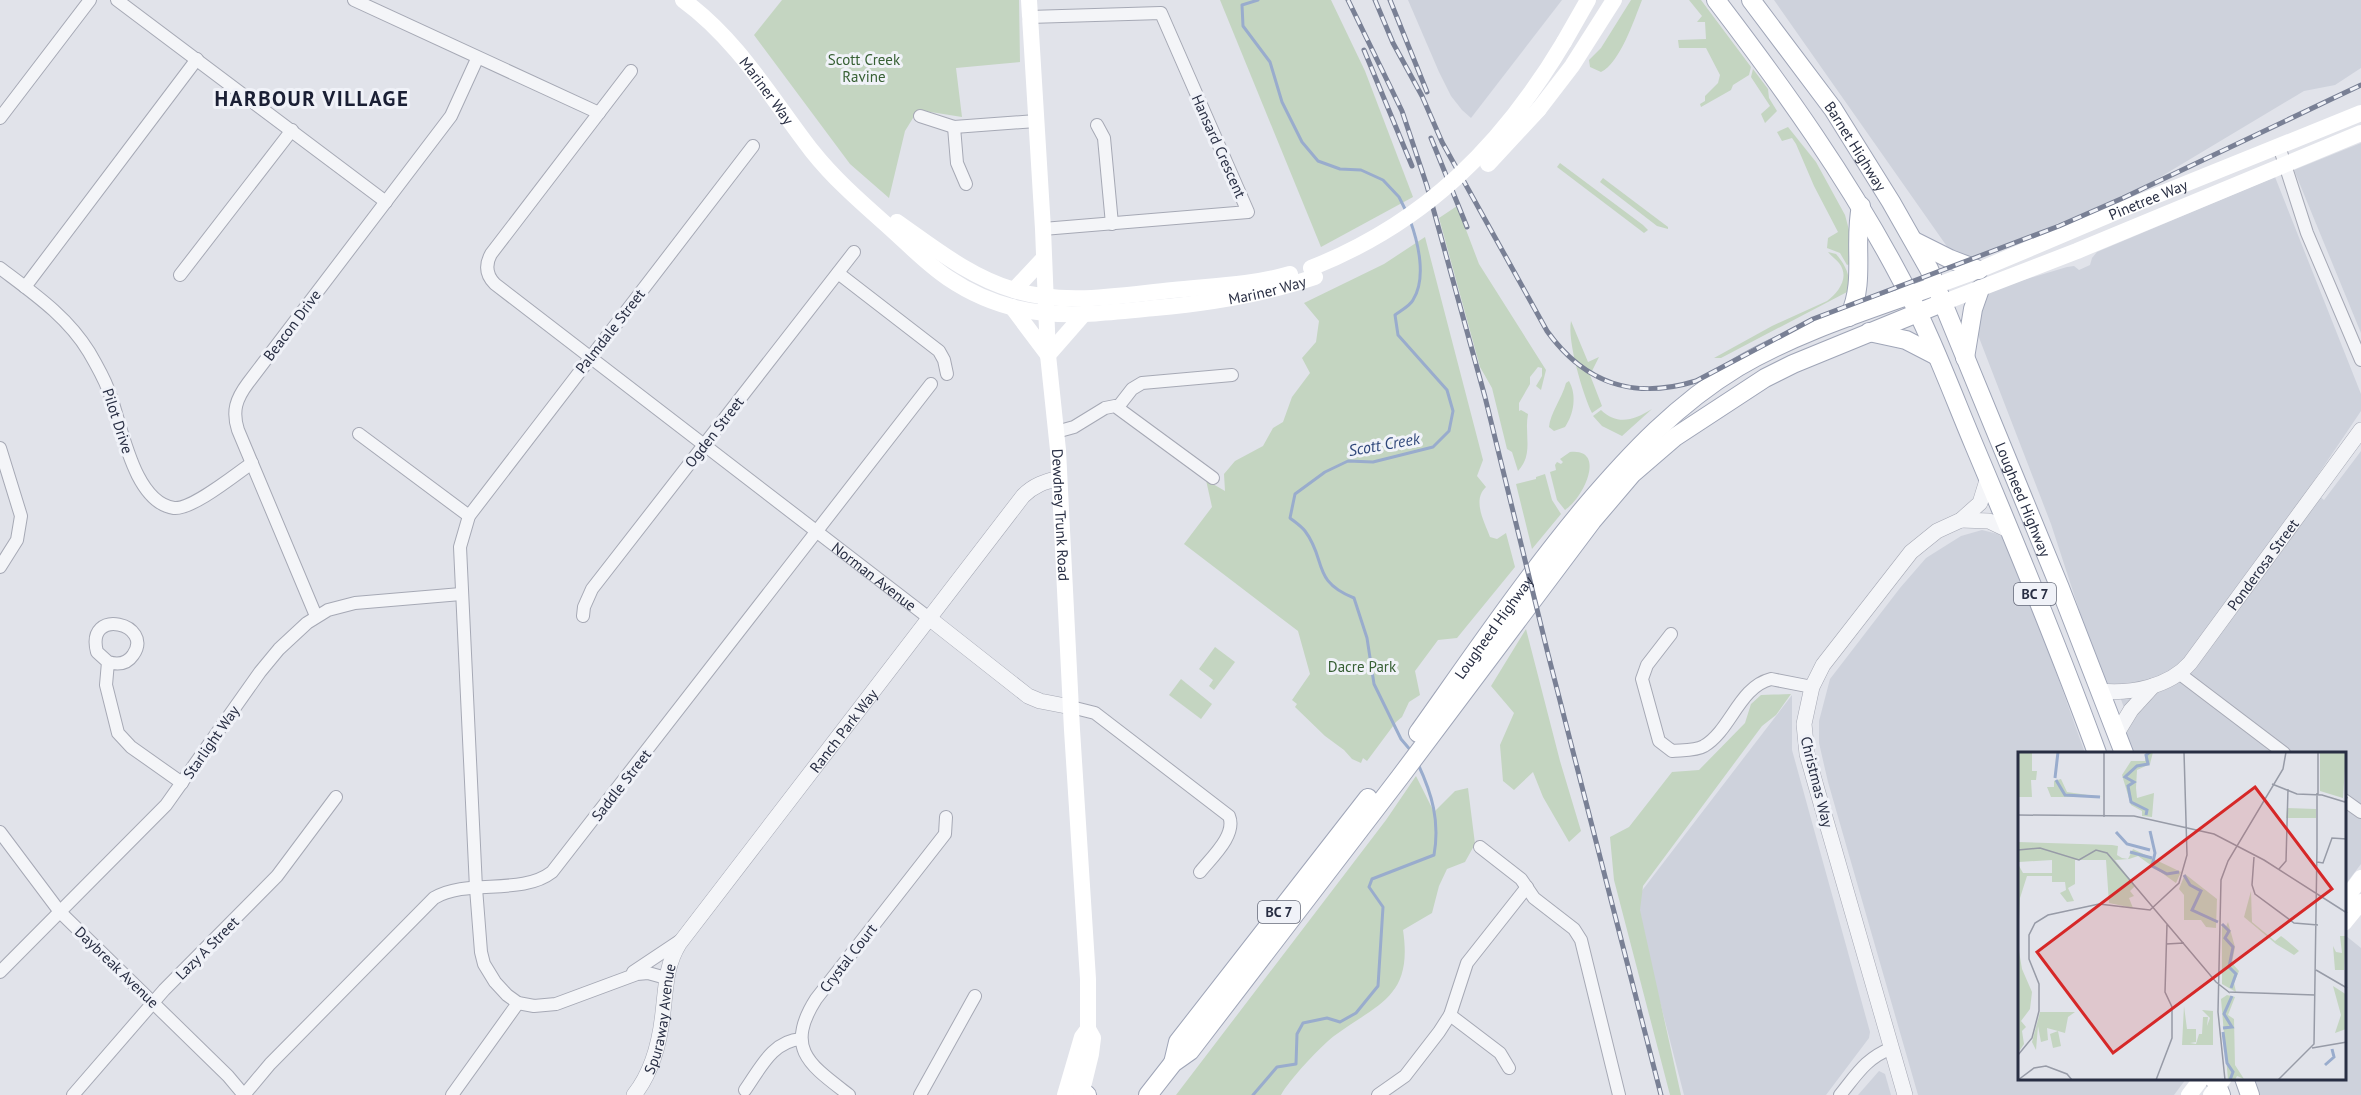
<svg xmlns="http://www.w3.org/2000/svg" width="2361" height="1095" font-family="'PT Sans',sans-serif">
  <rect width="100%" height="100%" fill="#e1e3ea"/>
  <g fill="#ced2dc">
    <path d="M1408 0H1562L1471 118 1462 110 1451 96 1439 72Z"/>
    <path d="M1774 0H2361V68L2335 85 2304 91 2142 188 1960 265Z"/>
    <path d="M2361 143V333L2294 170Z"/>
    <path d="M2275 177 2361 394V411L2309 488 2324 500 2361 451V864L2345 885 2344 753H2130L2126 736 2129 722 2117 688 2107 683 2100 674 2051 524 1978 335 1981 300 1993 289 2067 267 2074 266 2079 270 2090 265 2092 258 2097 252Z"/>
    <path d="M1982 530 1998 534 2010 544 2085 753H2019V1078L2186 1079 2174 1095H1918L1828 782 1819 743V721L1830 679 1900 588 1926 558 1961 536Z"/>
    <path d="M1792 695V750L1870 1032 1869 1038 1826 1095H1684L1634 901Z"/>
    <path d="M2345 935 2361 948V1095H2260L2255 1079 2344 1078Z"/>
    <path d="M1879 1071 1885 1074 1891 1095H1858Z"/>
  </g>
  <g fill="#c4d5c1">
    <path d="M782 0H1019L1020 62 956 68 962 117 918 110 905 131 889 198 850 164 754 35Z"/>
    <path d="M1220 0H1331L1365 71 1413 197 1321 247Z"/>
    <path d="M1631 0H1642C1634 20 1620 63 1601 72L1590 67 1589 60 1601 48Z"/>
    <path d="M1689 0H1701L1751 67 1749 75 1733 85 1731 90 1701 107 1700 104 1705 101V96L1718 83 1720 75 1706 48H1679L1678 40 1706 39 1705 22H1697L1702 16Z"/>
    <path d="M1753 69 1768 89 1769 98 1777 111 1765 123 1761 114 1770 106 1751 77Z"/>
    <path d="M1788 127 1816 162 1845 215 1849 230 1850 264 1847 265 1840 253 1827 248 1828 238 1838 232 1814 186 1796 144 1792 138 1782 141 1777 132Z"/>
    <path d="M1560 163 1643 225 1648 230 1644 233 1557 167Z"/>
    <path d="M1603 178 1668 227V229L1657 226 1600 182Z"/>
    <path d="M1457 206 1479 264 1546 370 1541 390 1536 386 1542 376V368L1538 367 1530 377V384L1519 403V411L1521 410 1528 414C1524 434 1534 454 1518 471L1512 452 1507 449 1492 388 1480 367 1439 218Z"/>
    <path d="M1425 237 1483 460 1477 476 1486 487C1472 500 1484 521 1490 537L1497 539 1506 533 1515 567 1457 638 1438 640 1415 671 1420 695 1409 702 1402 717 1396 722 1367 761 1363 758 1361 763 1352 759 1344 750 1325 736 1295 707 1297 704 1292 700 1310 674 1298 631 1184 544 1212 507 1206 480 1225 491 1224 474 1235 461 1263 446 1273 428 1283 422 1292 397 1310 373 1302 358 1316 342 1319 321 1304 303 1384 264Z"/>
    <path d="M1828 252 1836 254C1845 264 1853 279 1847 292L1721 358H1714L1772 326 1827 301C1839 292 1850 277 1839 263 1836 259 1831 256 1828 252Z"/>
    <path d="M1571 321 1588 362 1599 357 1590 375 1602 406 1592 413C1583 395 1567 341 1571 321Z"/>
    <path d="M1569 381C1577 395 1574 414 1565 427L1554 431 1549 427C1550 414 1562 398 1566 383Z"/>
    <path d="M1652 409 1622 436 1602 426 1593 416 1601 410C1618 426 1634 420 1652 409Z"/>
    <path d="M1570 452C1607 448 1584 498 1565 510L1557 500 1550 472 1556 470 1555 465 1557 462 1561 464 1563 462 1560 459Z"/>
    <path d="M1545 474 1552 500 1561 514 1532 549 1516 484 1536 479V477Z"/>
    <path d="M1526 629 1560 761 1581 831 1569 842 1543 797 1533 772 1514 790 1503 781 1500 745 1514 713 1491 686Z"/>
    <path d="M1215 647 1235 662 1214 690 1209 686 1213 680 1199 669Z"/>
    <path d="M1181 679 1212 704 1201 719 1169 695Z"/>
    <path d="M1791 694 1776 715 1762 726 1643 886 1640 910 1681 1095H1670L1614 880 1610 837 1629 827 1672 772 1699 770 1745 723 1751 704 1761 695Z"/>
    <path d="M1416 776 1434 812 1455 791 1468 788 1475 844 1465 862 1447 869 1439 886 1432 913 1403 930C1413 997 1379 1003 1334 1036 1320 1047 1289 1080 1281 1095H1176L1386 820Z"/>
  </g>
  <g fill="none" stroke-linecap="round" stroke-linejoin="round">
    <g stroke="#99accd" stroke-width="3">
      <path d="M1258 0 1242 5 1243 26 1270 62 1282 102 1302 142 1318 161 1340 169 1361 170 1383 180 1399 197 1406 211"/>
      <path d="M1410 220C1418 242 1427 278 1413 300 1410 306 1400 311 1395 315L1398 335 1447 390 1453 411 1449 431 1433 447 1373 462 1348 461 1325 472 1295 494 1290 518C1295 522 1301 526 1305 531 1327 560 1311 581 1354 598L1367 638 1374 684 1401 739 1412 752"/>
      <path d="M1253 1095 1277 1067 1296 1064 1297 1034 1303 1023 1327 1018 1340 1022 1356 1013 1378 986 1383 907 1369 887 1372 879 1434 855C1440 821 1432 794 1418 764"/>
    </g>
    <g stroke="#a6a9b5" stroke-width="14">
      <g id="minor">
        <path d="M117 0 386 202"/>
        <path d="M354 0 599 113"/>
        <path d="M1029 17 1161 13 1248 212 1043 229"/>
        <path id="s1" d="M631 71 491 254C485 265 486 275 495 284L929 618"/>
        <path d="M920 116 954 127 1036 121"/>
        <path d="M0 118 90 0"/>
        <path d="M1097 125 1104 138 1112 224"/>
        <path d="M954 127 957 163 966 184"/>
        <path d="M2279 146 2307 233 2361 360"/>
        <path d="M0 268C33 293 67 316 89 352 96 364 103 376 108 389 121 420 132 502 174 508 192 510 236 474 252 463"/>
        <path d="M838 273 939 351 944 360 947 374"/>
        <path d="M180 275 292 130"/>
        <path d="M25 287 197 59"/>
        <path d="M1118 407 1132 389 1142 383 1232 375"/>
        <path d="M1056 432 1074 427 1105 408 1115 406 1213 478"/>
        <path d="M359 434 469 516"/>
        <path d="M0 448 21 516 17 540 0 567"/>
        <path d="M316 616 238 430C232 411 236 399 248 383L451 116 477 59"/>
        <path d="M583 616 584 607 592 589 854 252"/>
        <path d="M1671 634 1647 665 1642 679 1659 741 1672 751C1681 750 1696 751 1704 746 1731 730 1739 687 1771 679L1812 687"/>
        <path d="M108 662 97 652C85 606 155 624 133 655 127 664 118 665 108 662L106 685 118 733 131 747 182 783"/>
        <path d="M2180 674 2284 753"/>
        <path d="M1071 707 1095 713 1229 816C1237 835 1211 858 1200 872"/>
        <path d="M2344 800 2361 812"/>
        <path d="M0 832 60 912 228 1076 244 1095"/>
        <path d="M1480 847 1521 879 1534 898 1574 929 1581 940 1619 1095"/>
        <path d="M0 972 166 805 260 672 279 649 307 623 328 610 355 603 461 594"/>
        <path d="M633 972 681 940"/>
        <path d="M666 978 648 973 637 974 556 1004 534 1006 518 1003 507 995 495 982 484 964 481 952 476 888 460 547 469 516 753 146"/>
        <path d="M1450 1015 1500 1053 1509 1068"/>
        <path d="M745 1090C760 1069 772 1041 801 1039"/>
        <path d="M73 1095 164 990 277 876 336 797"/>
        <path d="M244 1095 270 1064 434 898C467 878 521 896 552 872L931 384"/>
        <path d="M452 1095 518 1003"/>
        <path d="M849 1095C810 1065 784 1049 816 999L945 834 946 817"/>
        <path d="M920 1095 975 996"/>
        <path d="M1378 1095 1405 1076 1439 1032 1450 1015 1467 963 1527 887"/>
        <path d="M1840 1095C1857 1074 1866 1058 1892 1048"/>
      </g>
    </g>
    <g stroke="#a6a9b5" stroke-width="16">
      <g id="tertiary">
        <path d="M1961 520 1989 521 2010 531"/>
        <path d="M929 618 1028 696 1040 701 1071 707"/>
        <path id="s2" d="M2100 691C2131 694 2169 687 2190 663L2361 430"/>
        <path d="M2117 733 2131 710 2153 686"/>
        <path id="s3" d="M634 1095C653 1071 660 1042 663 1012 666 987 666 965 679 944L1023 496C1034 485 1044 482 1059 478"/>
        <path d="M1905 1095 1814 779 1807 754 1804 724 1812 687 1823 665 1911 552 1937 531 1961 520 1980 503 1988 477"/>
      </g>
    </g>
    <g stroke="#9fa5b7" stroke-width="20">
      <g id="primary">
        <path d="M1716 0C1784 89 1849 180 1901 279 1930 333 1951 390 1974 445 2017 547 2059 649 2097 753"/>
        <path id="s7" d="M1751 0 1833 109 1891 202 1929 269 2060 588 2124 753"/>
        <path d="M1914 241 1950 259 1979 270"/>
        <path d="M1849 317C1866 281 1853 244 1861 206"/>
        <path d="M1869 332 1906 340 1937 356"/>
        <path d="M1965 358 1973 309 1980 289"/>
        <path id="s8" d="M1418 733C1472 657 1525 579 1585 507 1631 453 1677 404 1738 367 1799 331 1869 310 1935 286"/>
        <path d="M1173 1063 1178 1042 1368 798"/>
        <path d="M2214 1078 2221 1095"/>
        <path d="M2244 1078 2250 1095"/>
        <path d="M1082 1091 1087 1095"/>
        <path d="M1148 1095 1173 1063 1190 1051 1400 777 1592 521 1632 474 1675 437 1765 378 1793 364 1942 303"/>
      </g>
    </g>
    <use href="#minor" stroke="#f4f5f8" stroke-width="12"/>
    <use href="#tertiary" stroke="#f4f5f8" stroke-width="15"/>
    <g stroke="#fff" stroke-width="16">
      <path id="s4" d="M683 0C738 40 771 98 812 151 835 180 863 204 890 228 909 245 927 264 948 278 1016 324 1078 316 1155 308 1210 303 1262 295 1315 277"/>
      <path id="s5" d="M1029 0 1043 229 1048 355 1058 450 1072 730 1088 979V1029L1093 1038 1091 1054 1081 1095"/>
      <path d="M1564 42 1588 0"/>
      <path d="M1539 109 1572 66 1614 0"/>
      <path d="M897 222C934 248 970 277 1014 290 1065 306 1121 295 1173 290 1212 286 1252 285 1290 274"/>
      <path id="s6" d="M1935 286 1979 270 2128 207 2361 113"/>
      <path d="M1014 290 1044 258"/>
      <path d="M1942 303 2077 251 2361 133"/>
      <path d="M1012 307 1048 355"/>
      <path d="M1048 355 1083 315"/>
      <path d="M2344 901 2361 878"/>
      <path d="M2344 923 2361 902"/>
      <path d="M1065 1095 1082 1037 1088 1029"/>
      <path d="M2189 1095 2202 1078"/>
      <path d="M2211 1095 2224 1078"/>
    </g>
    <use href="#primary" stroke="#fff" stroke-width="18"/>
    <g stroke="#798095" stroke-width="5">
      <g id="rail">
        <path d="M1348 0 1402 111 1427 186 1485 397 1548 654 1661 1095"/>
        <path d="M1375 0 1393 43 1422 96 1442 142 1547 331C1585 384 1634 400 1696 381L1813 319 2059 226 2123 198 2361 85"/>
        <path d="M1390 0 1427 92"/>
        <path d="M1364 50 1412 166"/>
        <path d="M1431 138 1467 227"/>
      </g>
    </g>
    <use href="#rail" stroke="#f0f2f8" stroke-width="3" stroke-dasharray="9" stroke-linecap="butt"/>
    <g stroke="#fff" stroke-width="16">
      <path d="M1488 164 1539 109"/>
      <path d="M1311 268C1425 223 1502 146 1564 42"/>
    </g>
  </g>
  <g text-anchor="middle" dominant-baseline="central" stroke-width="6" stroke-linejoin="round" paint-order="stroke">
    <g fill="#f0f2f8" stroke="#646979" stroke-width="1.5">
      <rect x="2014" y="583" width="42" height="22" rx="4.5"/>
      <rect x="1258" y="901" width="42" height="22" rx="4.5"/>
    </g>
    <g font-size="14" font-weight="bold" fill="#282e43">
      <text x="2035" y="594">BC 7</text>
      <text x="1279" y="912">BC 7</text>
    </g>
    <g font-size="15" fill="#376034" stroke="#f0f2f8">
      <text x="864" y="59">Scott Creek<tspan x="864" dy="17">Ravine</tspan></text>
      <text x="1362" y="666">Dacre Park</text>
    </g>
    <g font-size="15" fill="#282e43" stroke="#f0f2f8">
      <text stroke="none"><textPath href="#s4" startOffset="124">Mariner Way</textPath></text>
      <text transform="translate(1219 146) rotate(66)">Hansard Crescent</text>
      <text stroke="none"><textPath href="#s7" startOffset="180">Barnet Highway</textPath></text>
      <text stroke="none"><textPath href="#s6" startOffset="230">Pinetree Way</textPath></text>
      <text stroke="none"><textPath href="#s4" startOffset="714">Mariner Way</textPath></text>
      <text transform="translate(292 325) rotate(-53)">Beacon Drive</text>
      <text transform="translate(610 331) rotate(-52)">Palmdale Street</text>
      <text transform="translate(118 421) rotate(72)">Pilot Drive</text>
      <text transform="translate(714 432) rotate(-52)">Ogden Street</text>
      <text stroke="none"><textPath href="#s7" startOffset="572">Lougheed Highway</textPath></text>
      <text stroke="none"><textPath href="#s5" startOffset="516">Dewdney Trunk Road</textPath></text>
      <text stroke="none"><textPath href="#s2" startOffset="220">Ponderosa Street</textPath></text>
      <text stroke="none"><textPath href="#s1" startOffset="742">Norman Avenue</textPath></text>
      <text stroke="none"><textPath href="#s8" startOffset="130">Lougheed Highway</textPath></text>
      <text stroke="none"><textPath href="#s3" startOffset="429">Ranch Park Way</textPath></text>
      <text transform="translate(211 742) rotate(-55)">Starlight Way</text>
      <text transform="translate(1817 782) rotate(76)">Christmas Way</text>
      <text transform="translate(621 785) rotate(-52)">Saddle Street</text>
      <text transform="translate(207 948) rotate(-45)">Lazy A Street</text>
      <text transform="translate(848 958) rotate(-52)">Crystal Court</text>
      <text transform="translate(117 967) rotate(44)">Daybreak Avenue</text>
      <text stroke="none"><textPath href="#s3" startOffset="82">Spuraway Avenue</textPath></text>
    </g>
    <g font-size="16" font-style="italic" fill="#2f477a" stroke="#f0f2f8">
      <text transform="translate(1384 444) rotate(-10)">Scott Creek</text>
    </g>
    <g font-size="21" font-weight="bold" letter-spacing="1.5" fill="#1a1f34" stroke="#f0f2f8">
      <text x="312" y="98">HARBOUR VILLAGE</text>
    </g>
  </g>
  <g transform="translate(2018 752)">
    <rect width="328" height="328" fill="#e1e3ea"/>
    <path d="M0 0H14V19H19L18 28H13L14 45H0ZM128 0H135L132 12 119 18 118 36 119 46 136 41 134 65 124 64V59L113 53 104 23 113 9H127ZM302 0H328L325 46 302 39ZM43 27 49 40 84 45H33L29 35H36V29ZM269 56 298 57V66H268ZM0 90 94 93 100 94 99 103 104 106 110 107 115 97 163 120 158 131 120 104 111 107 97 108 117 134 112 139 116 144 111 146 115 156 91 151 88 108H57V132L50 136 56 149 49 150 42 141 48 138 47 130H34V124H9L2 146 0 191V112L5 121H34V108L1 110ZM167 122 199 147 198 176 188 175 183 168H166V143L161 137ZM233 139 234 170 257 189 263 184 267 187 281 199 276 203 258 192 226 165ZM210 170 217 195 214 211 221 219 216 231 218 240 204 232V173L208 175ZM322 184H328L326 218H317L315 194 318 200 324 201ZM0 193 4 217 14 240 12 257 3 269 8 275 4 279 6 292 0 301ZM315 234 329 243 328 277 317 281 323 263ZM209 243 217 245 210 263 216 267 217 313 226 327 219 324 217 328H210L203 247ZM166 254 169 277H178V290L172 291 178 292 181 282H191H184L185 265H190L189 274 192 266 184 258 195 259V293H164ZM22 260H57L50 265 47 281 40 279 43 294 35 296 32 282 40 279 29 276 30 288 23 290 20 274 18 298 14 290Z" fill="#c4d5c1"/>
    <path fill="none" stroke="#99accd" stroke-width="3" d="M37 26 40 0M38 28 47 43 82 45M128 63 129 58 113 50 110 34 116 30 107 25 119 14 130 12 128 3 132 0M132 79 137 101 134 114 149 122 161 120M98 80 109 92 132 98M112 100 134 106M166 123 172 133 183 139 174 158 200 170M204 172 211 179 207 186 215 195 211 215 218 222 213 236M205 276 214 275 206 262 214 244M205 280 209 311 215 320 212 328M307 313 316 305 314 297"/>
    <path fill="none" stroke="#979ba7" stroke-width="1.5" d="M300 0V42M254 32 279 42 304 43 327 50 329 45M0 63 116 64 196 82 246 108 329 161M86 65V0M0 98 22 96 61 108 78 98 89 101 198 230 212 241M299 98V41M236 105 234 133 237 142 276 171 300 173M299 110 305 111 314 86 329 87M261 117 268 109 270 37M148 192 166 191M298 218 329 236M210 240 297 243M294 296 329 290M0 303 14 286 21 259V232L11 207V183L17 171 30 163 81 152 132 158 161 131 169 103 166 0M0 328 16 316 28 314 49 322 54 328M138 328 154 286V255L147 240 149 172M207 328 200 260 203 128 210 109 265 17 268 0M260 328 296 292 299 95"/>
    <path fill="#d62828" fill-opacity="0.15" stroke="#d62828" stroke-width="3" d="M237 35 314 137 95 301 19 200Z"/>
    <rect width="328" height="328" fill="none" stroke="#282e43" stroke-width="3"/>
  </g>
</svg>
